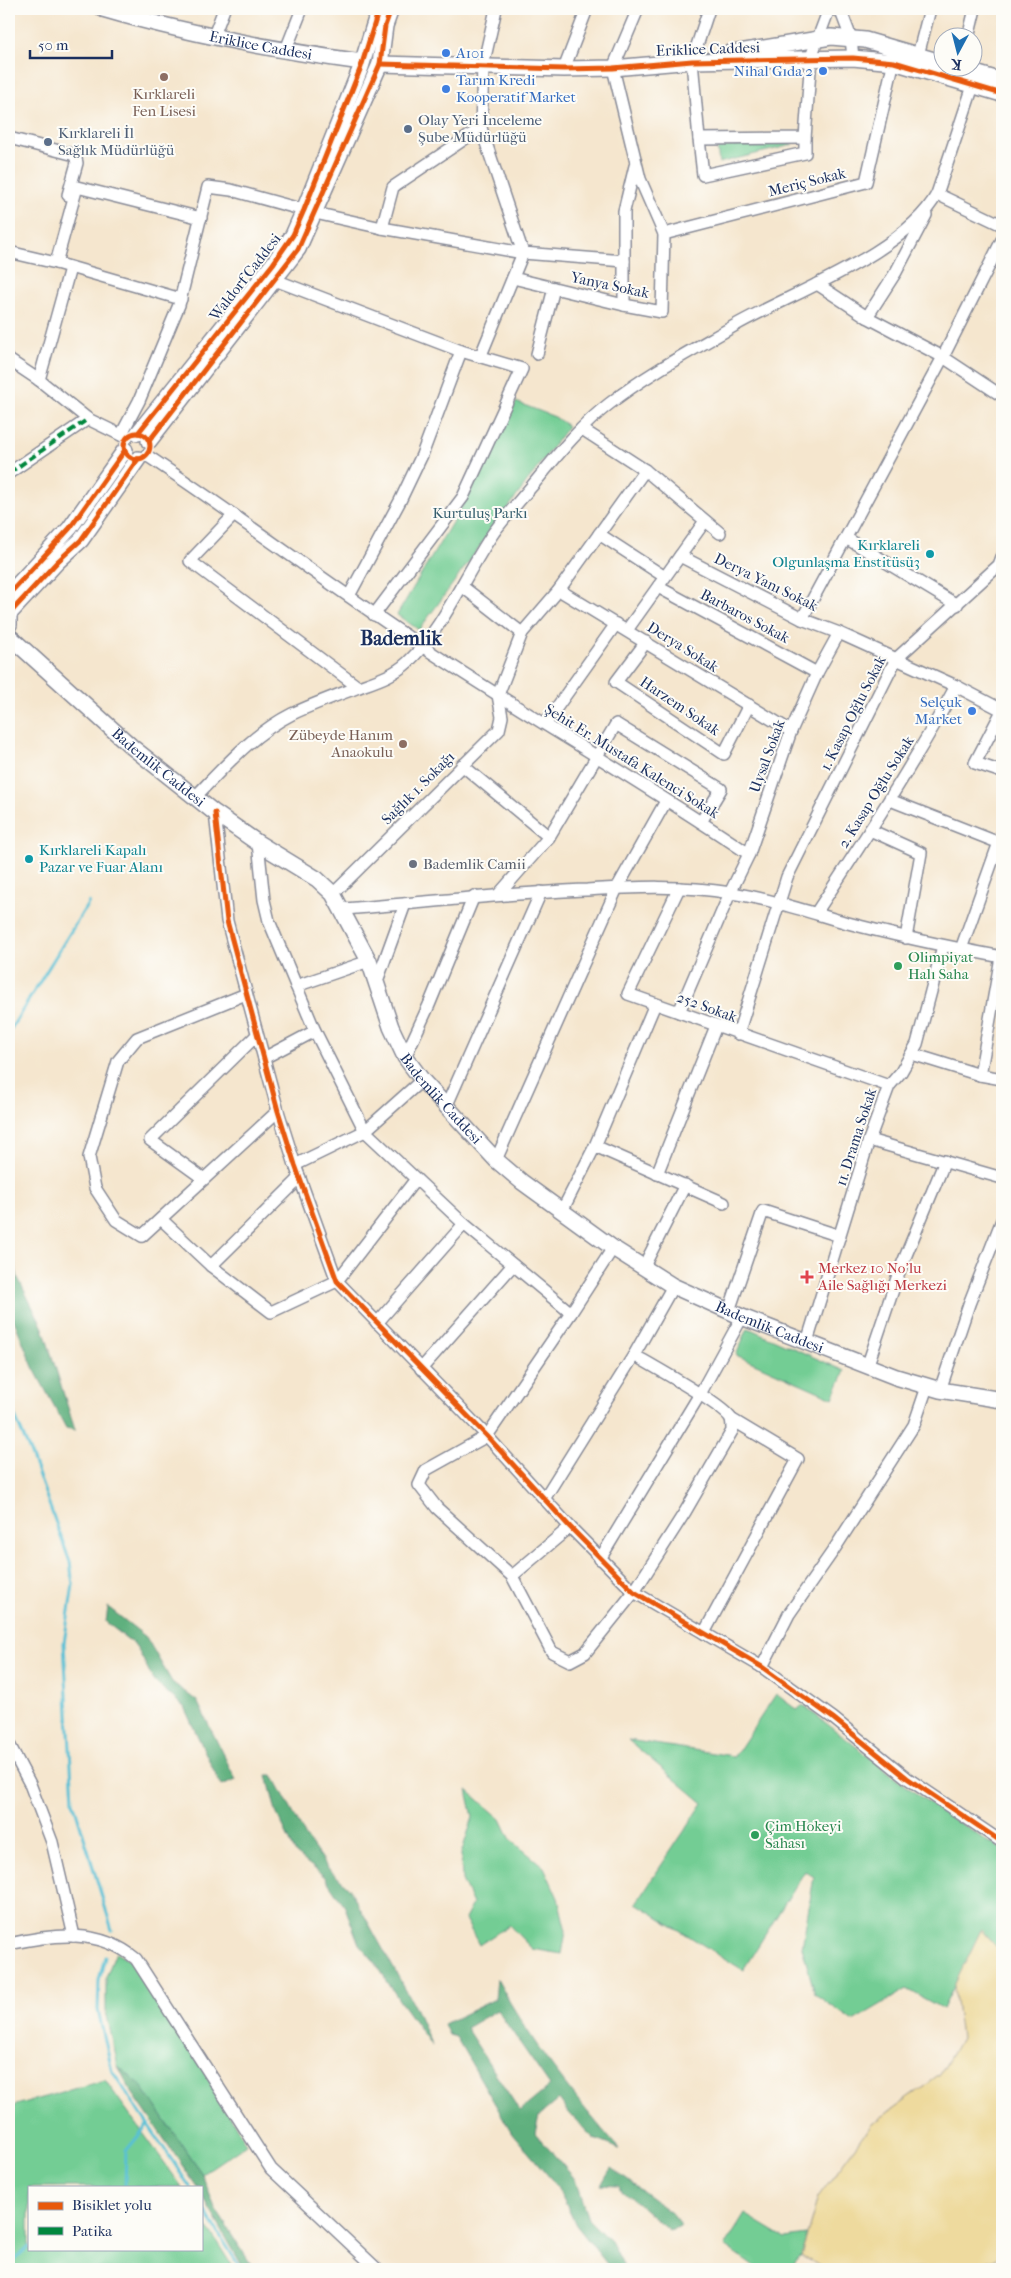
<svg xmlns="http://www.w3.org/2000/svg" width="1011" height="2278" font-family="'IM FELL French Canon',serif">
  <rect width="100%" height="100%" fill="#fdfcf7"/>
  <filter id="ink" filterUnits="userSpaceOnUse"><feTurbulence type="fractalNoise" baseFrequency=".02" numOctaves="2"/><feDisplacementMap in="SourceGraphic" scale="10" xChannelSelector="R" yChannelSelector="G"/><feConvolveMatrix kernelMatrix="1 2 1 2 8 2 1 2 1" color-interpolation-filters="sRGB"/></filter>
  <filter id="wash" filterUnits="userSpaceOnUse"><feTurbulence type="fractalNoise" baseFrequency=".0096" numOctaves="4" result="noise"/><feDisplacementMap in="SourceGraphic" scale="20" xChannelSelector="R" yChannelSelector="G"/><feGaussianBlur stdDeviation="1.12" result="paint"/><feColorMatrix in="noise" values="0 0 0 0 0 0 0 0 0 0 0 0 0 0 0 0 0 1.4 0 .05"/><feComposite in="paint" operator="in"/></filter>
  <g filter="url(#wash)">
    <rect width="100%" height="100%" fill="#f5e6ce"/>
    <g fill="#73cd94" stroke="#477e79">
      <path d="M791 143 792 145 719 163 717 147Z"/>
      <path d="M516 402 555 417 568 426 419 630 397 615 469 494Z"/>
      <path d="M748 1328 845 1371 833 1398 736 1355Z"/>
      <path d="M776 1694 797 1710 803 1705 918 1795 988 1842 1002 1849V1953L981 1930 943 2009 907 1989 853 2021 815 1994 802 1947 814 1877 805 1871 743 1970 636 1903 703 1803 628 1740 733 1756 737 1753Z"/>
      <path d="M467 1790 501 1819 511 1840 544 1867 558 1898 566 1931 562 1954 532 1949 509 1925 479 1945 465 1919 473 1904 462 1880 461 1854 473 1817Z"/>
      <path d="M116 1952 130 1960 206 2072 246 2144 202 2174 142 2087 118 2066 106 2011V1977Z"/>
      <path d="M105 2080 182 2187H29V2249H201V2217L234 2269H9V2107Z"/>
      <path d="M745 2214 785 2238 807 2235 801 2256 790 2269H757L725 2246Z"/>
    </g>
    <g fill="#5eb07e" stroke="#3c706e" fill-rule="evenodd">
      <path d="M9 1238 18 1278 43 1328 75 1430 66 1428 33 1367 9 1308Z"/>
      <path d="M108 1607 146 1637 172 1682 197 1701 236 1780 221 1786 184 1707 154 1681 136 1646 106 1622Z"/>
      <path d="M267 1775H273L306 1837 328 1868 349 1888 414 2005 432 2046 399 2000 375 1962 359 1944 345 1907 324 1876 296 1854 276 1812Z"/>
      <path d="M497 1979C530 2042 573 2096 619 2149L594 2139 570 2114 559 2099 539 2116 535 2133 575 2179 588 2219 611 2242 625 2269H611L576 2225 557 2186 512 2133 456 2037 449 2035 444 2024 495 1999ZM497 2010 550 2086 520 2111 466 2028Z"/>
      <path d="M118 2066 142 2087 202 2174 215 2208 254 2269H244L201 2194V2187H197L131 2091Z"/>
      <path d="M611 2168 674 2215 680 2226 669 2230 617 2186 601 2185Z"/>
    </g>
    <path fill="#eeda9e" stroke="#84847e" d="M981 1930 1002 1953V2256L970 2267 968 2269H826L801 2256 818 2197 872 2124 940 2075 961 2038 954 1986Z"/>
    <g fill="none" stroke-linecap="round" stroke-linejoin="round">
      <g stroke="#58c0d5" stroke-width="3">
        <path d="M9 1032 89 902"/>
        <path d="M9 1402 32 1457 70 1562 73 1585 64 1643 73 1801 112 1930"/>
        <path d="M105 1957 99 1980 98 2010 112 2071 190 2187"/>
        <path d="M125 2187 126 2151 148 2124"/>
        <path d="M201 2205 241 2269"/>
        <path d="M9 2266 29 2247"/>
      </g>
    </g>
  </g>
  <g filter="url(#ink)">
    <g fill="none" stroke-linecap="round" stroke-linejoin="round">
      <g stroke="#888a96" stroke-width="14">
        <g id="street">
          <path d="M709 9 692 61 699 139 805 138 811 57 829 9"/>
          <path d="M840 9 851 38 853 58"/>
          <path d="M213 38 224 9"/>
          <path d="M968 38 975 9"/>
          <path d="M285 52 302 9"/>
          <path d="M918 55 930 9"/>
          <path d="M564 69 587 9"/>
          <path d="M9 138 75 155 77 163 68 195"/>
          <path d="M699 139 703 175 805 153V138"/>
          <path d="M937 194 1002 225"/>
          <path d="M315 213 382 228 523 253 624 261"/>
          <path d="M382 228 393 187 481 128"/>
          <path d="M664 234 866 182 895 56"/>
          <path d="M9 252 56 263 181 299"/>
          <path d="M56 263 77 187 201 218"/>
          <path d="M513 278 554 288"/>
          <path d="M275 280 461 351 522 369 463 497 374 615"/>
          <path d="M817 284 867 317 943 357 1002 396"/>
          <path d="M624 305V211L635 166"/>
          <path d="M867 317 896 272 926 215"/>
          <path d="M537 354 554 288 624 305 662 312 664 234 640 179 613 68 638 9"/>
          <path d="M481 355 523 253 481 128 483 66 496 9"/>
          <path d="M9 360 39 380 88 419 127 438"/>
          <path d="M39 380 70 268"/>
          <path d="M582 429 645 470 720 533"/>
          <path d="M121 435 139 401 179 305 208 187 231 190 304 210"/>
          <path d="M146 455C240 517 329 585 423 647 531 718 643 782 749 854"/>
          <path d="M9 473 88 419"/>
          <path d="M234 515 190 561 358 687"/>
          <path d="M599 534 665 577"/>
          <path d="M846 538 957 605"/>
          <path d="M680 556 802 619 839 633 956 686 1002 710"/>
          <path d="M463 587 522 633"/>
          <path d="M658 587 817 673"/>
          <path d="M559 590 791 731"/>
          <path d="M349 596 400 501 422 455 461 351"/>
          <path d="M802 619 943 357 1002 240"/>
          <path d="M627 630 705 521"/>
          <path d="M646 642 616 682 724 754 749 705"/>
          <path d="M498 695 522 633 559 590 645 470"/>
          <path d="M1002 711 975 763 1002 772"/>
          <path d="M545 724 616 624"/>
          <path d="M462 765 549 837"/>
          <path d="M196 796C225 766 254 733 292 714 313 704 335 696 356 688 375 681 393 676 408 662 444 628 466 572 494 532 506 516 519 501 532 486 555 458 580 426 609 404 647 374 691 351 734 326 791 293 905 253 937 194L973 86"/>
          <path d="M890 800 1002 844"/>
          <path d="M215 813 227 921 278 1111 295 1165 337 1281 487 1436 570 1527 634 1592 762 1667 833 1718 907 1778 1002 1842"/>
          <path d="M870 830 921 853 906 938"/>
          <path d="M258 843 264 900 269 921 315 1031 365 1131 464 1224 571 1313"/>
          <path d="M679 888 628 994 889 1086"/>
          <path d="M333 894 499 730 502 717 498 695"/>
          <path d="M499 894 549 837 616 724 721 789 701 822"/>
          <path d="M343 909C424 903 505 893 587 890 635 887 683 885 731 893 770 899 806 911 844 922 896 936 949 947 1002 957"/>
          <path d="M816 913C866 837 913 765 956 686"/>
          <path d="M961 949 1002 834"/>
          <path d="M376 984 405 904"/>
          <path d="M296 986 369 961"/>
          <path d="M246 994 137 1038 118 1061 89 1157 95 1188 116 1220 142 1236 278 1111"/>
          <path d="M679 1012 730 893 749 854 791 731 817 673 839 633"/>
          <path d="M738 1034 787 877 896 659 999 565 1002 557"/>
          <path d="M912 1054 980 1075 1002 1079"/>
          <path d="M405 1057 429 1005 474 896"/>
          <path d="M264 1058 315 1031"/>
          <path d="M980 1075 1001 957"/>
          <path d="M446 1107 541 892"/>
          <path d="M869 1140 1002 1178"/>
          <path d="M595 1146 724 1203"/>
          <path d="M496 1160 617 888 666 801"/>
          <path d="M295 1165 365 1131 422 1080"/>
          <path d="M657 1174 716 1026"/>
          <path d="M204 1179 150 1140 257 1035"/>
          <path d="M562 1211 595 1146 655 1004"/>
          <path d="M161 1219 211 1266 271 1312 337 1281 416 1179"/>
          <path d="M613 1248 571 1313 487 1436 426 1470 419 1485 437 1508 512 1576 552 1652 570 1661 585 1653 634 1592 685 1512 732 1431C732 1427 732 1423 731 1419 725 1406 651 1365 634 1355"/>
          <path d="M211 1266 300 1178"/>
          <path d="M643 1268 685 1185"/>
          <path d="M729 1311 763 1211 840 1236"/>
          <path d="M377 1323 464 1224"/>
          <path d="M807 1342 869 1140 889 1086 901 1072 917 1044 943 946"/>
          <path d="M867 1367 899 1272 945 1161"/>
          <path d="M421 1369 513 1265"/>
          <path d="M940 1390 969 1304 1002 1220"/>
          <path d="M544 1499 634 1355 673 1286"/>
          <path d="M600 1559 700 1394 742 1317"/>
          <path d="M512 1576 570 1527"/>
          <path d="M704 1633 798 1459 731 1419"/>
          <path d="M762 1667 789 1614 833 1551 914 1425 927 1387"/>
          <path d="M9 1744 30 1784 52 1842 74 1936"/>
          <path d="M9 1944C53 1934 100 1928 136 1959L271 2169 377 2269"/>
        </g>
      </g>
      <g stroke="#888a96" stroke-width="18">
        <g id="secondary">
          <path id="s1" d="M103 9C188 34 274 50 362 62"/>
          <path d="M727 54 831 37 865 40 944 63"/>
          <path d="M380 64 564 69 613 68 692 61 853 58 894 62 1002 94"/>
          <path d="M958 68 1002 81"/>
          <path d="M138 433 273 264 293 235 304 210 361 67 379 9"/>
          <path d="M149 441 298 249 380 64 385 26 391 9"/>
          <path d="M9 594 70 528 125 450"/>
          <path d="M9 625V614L58 561 81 540 138 459"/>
          <path id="s2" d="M9 636 132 747 215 813 258 843 317 879 333 894 369 961 391 1027 405 1057 422 1080 496 1160 522 1182 613 1248 673 1286 742 1317 896 1377 940 1390 1002 1400"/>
        </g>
      </g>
      <use href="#street" stroke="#fff" stroke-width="11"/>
      <use href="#secondary" stroke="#fff" stroke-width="15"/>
      <path stroke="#00873e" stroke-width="4" stroke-dasharray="8 4" stroke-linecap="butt" d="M9 473 88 419"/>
      <g stroke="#fdfcf7" stroke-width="8">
        <g id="cycleway">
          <path d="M380 64 564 69 613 68 692 61 853 58 894 62 1002 94"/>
          <path d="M138 433 273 264 293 235 304 210 361 67 379 9"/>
          <circle cx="137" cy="446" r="13"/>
          <path d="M149 441 298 249 380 64 385 26 391 9"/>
          <path d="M9 594 70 528 125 450"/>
          <path d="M9 625V614L58 561 81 540 138 459"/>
          <path d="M215 813 227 921 278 1111 295 1165 337 1281 487 1436 570 1527 634 1592 762 1667 833 1718 907 1778 1002 1842"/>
        </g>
      </g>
      <use href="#cycleway" stroke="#e8590c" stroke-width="5"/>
    </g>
  </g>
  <g fill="#3f7fe0" stroke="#fdfcf7" stroke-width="2">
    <circle cx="446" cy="53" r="5"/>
    <circle cx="823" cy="71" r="5"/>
    <circle cx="446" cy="89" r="5"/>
    <circle cx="972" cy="711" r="5"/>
  </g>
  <g fill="#8d6e63" stroke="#fdfcf7" stroke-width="2">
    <circle cx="164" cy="77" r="5"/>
    <circle cx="403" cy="744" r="5"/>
  </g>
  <g fill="#5c6f8a" stroke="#fdfcf7" stroke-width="2">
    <circle cx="408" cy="129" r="5"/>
    <circle cx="48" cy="142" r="5"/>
  </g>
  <g fill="#0f9aa8" stroke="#fdfcf7" stroke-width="2">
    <circle cx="930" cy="554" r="5"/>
    <circle cx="29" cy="859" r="5"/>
  </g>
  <circle fill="#6b7280" stroke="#fdfcf7" stroke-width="2" cx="413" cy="864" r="5"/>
  <g fill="#2e9e5b" stroke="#fdfcf7" stroke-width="2">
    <circle cx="898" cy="966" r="5"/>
    <circle cx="755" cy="1835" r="5"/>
  </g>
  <path fill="#e0444e" stroke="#fdfcf7" stroke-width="2" d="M804.5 1269.5h5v5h5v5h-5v5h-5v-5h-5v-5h5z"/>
  <g text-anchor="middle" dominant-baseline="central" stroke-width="4" stroke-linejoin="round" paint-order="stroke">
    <g font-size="15" fill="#1b2f5e" stroke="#fdfcf7">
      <text stroke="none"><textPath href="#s1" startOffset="162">Eriklice Caddesi</textPath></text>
      <text transform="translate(708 49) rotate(-2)">Eriklice Caddesi</text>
      <text transform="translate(807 182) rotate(-14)">Meriç Sokak</text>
      <text transform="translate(245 277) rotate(-52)">Waldorf Caddesi</text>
      <text transform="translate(610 285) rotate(12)">Yanya Sokak</text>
      <text transform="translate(766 582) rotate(26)">Derya Yanı Sokak</text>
      <text transform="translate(745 616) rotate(28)">Barbaros Sokak</text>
      <text transform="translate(683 647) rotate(32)">Derya Sokak</text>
      <text transform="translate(680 706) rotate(34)">Harzem Sokak</text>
      <text transform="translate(853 713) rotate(-63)">1. Kasap Oğlu Sokak</text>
      <text transform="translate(767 756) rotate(-70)">Uysal Sokak</text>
      <text transform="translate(632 761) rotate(32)">Şehit Er. Mustafa Kalenci Sokak</text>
      <text stroke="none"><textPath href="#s2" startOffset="199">Bademlik Caddesi</textPath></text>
      <text transform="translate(418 788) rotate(-45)">Sağlık 1. Sokağı</text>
      <text transform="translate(876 792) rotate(-58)">2. Kasap Oğlu Sokak</text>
      <text transform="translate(707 1007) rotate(20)">252 Sokak</text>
      <text stroke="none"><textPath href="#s2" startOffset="649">Bademlik Caddesi</textPath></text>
      <text transform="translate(856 1137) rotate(-72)">11. Drama Sokak</text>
      <text stroke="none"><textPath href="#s2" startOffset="1054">Bademlik Caddesi</textPath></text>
    </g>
    <g font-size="15" fill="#366cbe" stroke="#fdfcf7" text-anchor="start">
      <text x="456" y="53">A101</text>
      <text x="813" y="71" text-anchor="end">Nihal Gıda 2</text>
      <text x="456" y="80">Tarım Kredi<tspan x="456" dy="17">Kooperatif Market</tspan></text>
      <text x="962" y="702" text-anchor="end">Selçuk<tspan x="962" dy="17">Market</tspan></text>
    </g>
    <g font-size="15" fill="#785e54" stroke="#fdfcf7">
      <text x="164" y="94">Kırklareli<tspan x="164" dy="17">Fen Lisesi</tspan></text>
      <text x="393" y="735" text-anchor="end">Zübeyde Hanım<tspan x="393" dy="17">Anaokulu</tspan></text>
    </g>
    <g font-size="15" fill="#4e5e75" stroke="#fdfcf7" text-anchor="start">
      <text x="418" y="120">Olay Yeri İnceleme<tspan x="418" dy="17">Şube Müdürlüğü</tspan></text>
      <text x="58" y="133">Kırklareli İl<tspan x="58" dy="17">Sağlık Müdürlüğü</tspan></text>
    </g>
    <g font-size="15" fill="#355e6e" stroke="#fdfcf7">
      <text x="480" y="513">Kurtuluş Parkı</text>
    </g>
    <g font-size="15" fill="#0d838f" stroke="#fdfcf7" text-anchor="end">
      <text x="920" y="545">Kırklareli<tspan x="920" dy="17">Olgunlaşma Enstitüsü3</tspan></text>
      <text x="39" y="850" text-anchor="start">Kırklareli Kapalı<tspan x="39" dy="17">Pazar ve Fuar Alanı</tspan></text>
    </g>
    <g font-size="15" fill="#5b616d" stroke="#fdfcf7" text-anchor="start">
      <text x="423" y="864">Bademlik Camii</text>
    </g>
    <g font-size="15" fill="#27864d" stroke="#fdfcf7" text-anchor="start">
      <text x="908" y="957">Olimpiyat<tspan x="908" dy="17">Halı Saha</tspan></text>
      <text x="765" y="1826">Çim Hokeyi<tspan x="765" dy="17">Sahası</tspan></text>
    </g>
    <g font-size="15" fill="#be3a42" stroke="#fdfcf7" text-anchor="start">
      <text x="818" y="1268">Merkez 10 No'lu<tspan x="818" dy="17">Aile Sağlığı Merkezi</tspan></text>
    </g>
    <g font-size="20" font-weight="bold" fill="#1b2f5e" stroke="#fdfcf7">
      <text x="401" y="638">Bademlik</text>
    </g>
  </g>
  <rect width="1011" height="2278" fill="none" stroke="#fdfcf7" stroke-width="30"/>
  <rect x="28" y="2186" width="175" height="65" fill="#fdfcf7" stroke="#a3aaba"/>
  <rect x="38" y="2202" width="25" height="8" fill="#e8590c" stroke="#a3aaba"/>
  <text x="72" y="2210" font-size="15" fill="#1b2f5e">Bisiklet yolu</text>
  <rect x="38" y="2227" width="25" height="8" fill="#00873e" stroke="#a3aaba"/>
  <text x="72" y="2236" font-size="15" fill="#1b2f5e">Patika</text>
  <g transform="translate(958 52) rotate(187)"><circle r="24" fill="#fdfcf7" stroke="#a3aaba"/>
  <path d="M0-4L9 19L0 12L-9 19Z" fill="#1f6fb2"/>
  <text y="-8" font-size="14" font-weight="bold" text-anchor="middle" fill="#1b2f5e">K</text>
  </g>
  <path d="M30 50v8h82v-8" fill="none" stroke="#1b2f5e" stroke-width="2.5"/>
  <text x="38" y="50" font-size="15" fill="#1b2f5e" stroke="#fdfcf7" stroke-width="4" paint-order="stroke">50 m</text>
</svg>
